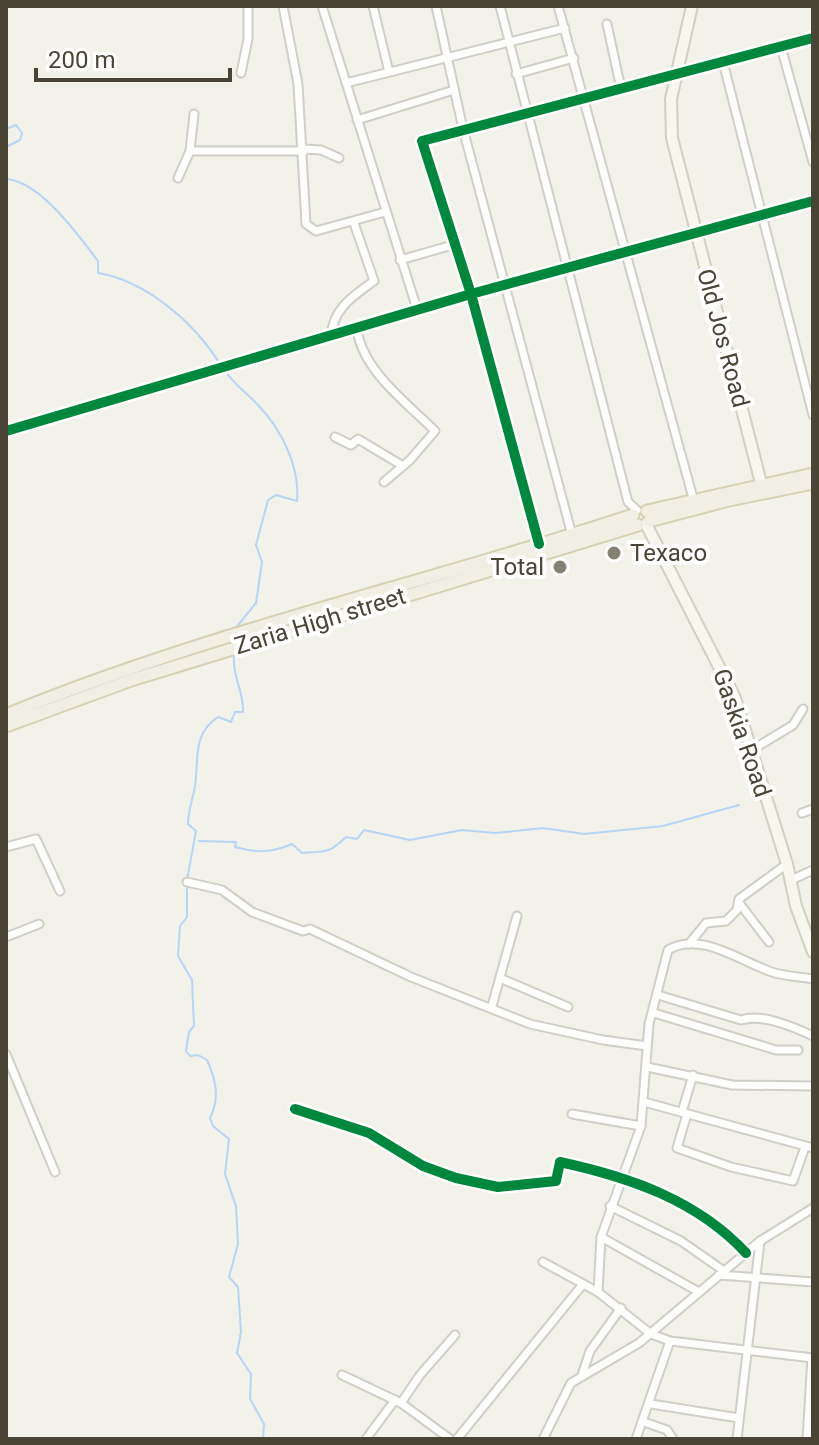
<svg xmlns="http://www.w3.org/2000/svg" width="819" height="1445" font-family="Roboto,sans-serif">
  <rect width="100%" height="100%" fill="#f2f1ea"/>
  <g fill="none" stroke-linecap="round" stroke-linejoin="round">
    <g stroke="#b6d4f4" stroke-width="2">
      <path d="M6 129 16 125 22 133 20 140 6 147"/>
      <path d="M6 179C40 181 78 235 98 261V273C146 281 194 322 220 364"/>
      <path d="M224 369C233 384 247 393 258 405 282 430 300 467 297 501L276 495 268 500 256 545 262 562 256 603 235 629"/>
      <path d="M199 841 236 842 235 847C257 853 271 853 292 844L302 853C328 851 328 854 346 837L357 839 364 830 410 840 462 830 495 833 543 828 584 834 663 826 739 805"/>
      <path d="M187 880 196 831 188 824C188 810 193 799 195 786 199 759 192 734 218 717L231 722 235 712H243C244 691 232 678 234 652"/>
      <path d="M187 887V917L180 926 178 956 192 980 194 1026 189 1032 186 1051 190 1056 198 1055 207 1060C216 1080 220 1098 210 1118L213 1126 229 1139 225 1174 236 1206 238 1244 229 1277 238 1287 241 1332 237 1353 251 1374 250 1399 264 1424 263 1439"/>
    </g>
    <g stroke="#d0cec7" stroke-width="11">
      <g id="minor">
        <path d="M283 6 298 84 306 224 316 231 385 212"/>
        <path d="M322 6 417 309"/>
        <path d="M373 6 389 72"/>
        <path d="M436 6 463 129 572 535"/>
        <path d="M500 6 628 502 637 510"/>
        <path d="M558 6 693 498"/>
        <path d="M607 24 621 89"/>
        <path d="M781 47 813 162"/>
        <path d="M723 62 813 415"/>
        <path d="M241 73 248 39V6"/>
        <path d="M516 74 574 58"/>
        <path d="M346 83 565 28"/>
        <path d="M194 114 190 151H304"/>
        <path d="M357 120 454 90"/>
        <path d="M304 149 321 150 339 158"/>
        <path d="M178 178 190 151"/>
        <path d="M400 260 456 244"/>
        <path d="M357 329C362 370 407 403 435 431L410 460 384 482"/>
        <path d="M331 337C333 308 353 296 374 281L354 223"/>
        <path d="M6 431 471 294 813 201"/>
        <path d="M335 437 351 445 358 439 403 466"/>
        <path d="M539 544 471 294 422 141 813 38"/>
        <path d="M752 750 793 725 803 709"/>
        <path d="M802 813 813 809"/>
        <path d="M6 847 36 839 60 891"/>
        <path d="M791 880 813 870"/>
        <path d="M187 882 222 890 252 912 303 931 310 929 411 977 530 1024 603 1040 647 1046"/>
        <path d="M740 904 769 942"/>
        <path d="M6 937 39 924"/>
        <path d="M689 944 706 923 726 921 737 910 739 899 787 864"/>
        <path d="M502 979 568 1007"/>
        <path d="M658 995 741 1020C762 1013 794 1027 813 1036"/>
        <path d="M492 1006 517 916"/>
        <path d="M654 1013 776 1050H798"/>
        <path d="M6 1054 55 1172"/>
        <path d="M647 1067 732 1085 813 1086"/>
        <path d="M644 1102 813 1148"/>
        <path d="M295 1109 369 1133 423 1166 456 1178 498 1187 556 1181 560 1162C629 1177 697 1200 746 1253"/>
        <path d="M682 1112 693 1075"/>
        <path d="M572 1114 641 1126"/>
        <path d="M687 1114 677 1148 731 1167 793 1181 805 1147"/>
        <path d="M610 1206 681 1241 724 1271"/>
        <path d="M601 1237 699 1292"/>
        <path d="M543 1262 598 1292 651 1334 670 1341 813 1358"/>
        <path d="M719 1275 813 1282"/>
        <path d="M598 1292 601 1237 641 1126 649 1024 668 950C701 930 742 963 775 973 787 976 801 977 813 979"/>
        <path d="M342 1375 401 1403 450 1439"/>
        <path d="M582 1375 590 1351 621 1308"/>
        <path d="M401 1403 420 1375 455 1335"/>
        <path d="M651 1404 739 1418"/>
        <path d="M644 1422 667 1430 673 1439"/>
        <path d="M366 1439 395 1400"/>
        <path d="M457 1439 583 1284"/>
        <path d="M543 1439 571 1383 639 1343 760 1241 813 1208"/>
        <path d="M636 1439 670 1341"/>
        <path d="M737 1439 760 1241"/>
        <path d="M807 1439 812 1358"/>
      </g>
    </g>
    <g stroke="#d2d0c0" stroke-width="14">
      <g id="secondary">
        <path d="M692 6 671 99 672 138 761 483"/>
        <path d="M646 524 735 698 787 864 796 906 813 952"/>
      </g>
    </g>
    <g stroke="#d6d1b5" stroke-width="15">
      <g id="primary">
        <path d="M647 511 813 474"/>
        <path d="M649 521 729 500 813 483"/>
        <path d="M6 715C210 631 425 584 633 515"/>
        <path d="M6 726 131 680 638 525"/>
      </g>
    </g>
    <use href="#minor" stroke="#fdfdfc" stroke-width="7"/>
    <use href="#secondary" stroke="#f7f6ef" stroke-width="10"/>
    <use href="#primary" stroke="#f1efe4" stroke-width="11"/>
    <g stroke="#fff" stroke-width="15">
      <g id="cycleway">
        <path d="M6 431 471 294 813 201"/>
        <path d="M539 544 471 294 422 141 813 38"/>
        <path d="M295 1109 369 1133 423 1166 456 1178 498 1187 556 1181 560 1162C629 1177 697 1200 746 1253"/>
      </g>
    </g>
    <use href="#cycleway" stroke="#00873e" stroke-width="10"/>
  </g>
  <g fill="#848174" stroke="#fff" stroke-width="3">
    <circle cx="614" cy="553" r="8"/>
    <circle cx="560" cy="567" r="8"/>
  </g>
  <g text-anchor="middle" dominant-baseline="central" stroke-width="8" stroke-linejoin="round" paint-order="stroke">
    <g font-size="24" fill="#494435" stroke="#fff">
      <text transform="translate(723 338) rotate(75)">Old Jos Road</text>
      <text transform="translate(320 621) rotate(-17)">Zaria High street</text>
      <text transform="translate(742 733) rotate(71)">Gaskia Road</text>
    </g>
    <g font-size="24" fill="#494435" stroke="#fff" text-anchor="start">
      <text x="630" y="553">Texaco</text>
      <text x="544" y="567" text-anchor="end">Total</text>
    </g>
  </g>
  <rect width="819" height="1445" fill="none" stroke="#494435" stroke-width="16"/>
  <path d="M36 68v12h194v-12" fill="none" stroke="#494435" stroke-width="4"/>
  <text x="48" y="68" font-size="24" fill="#494435" stroke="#ffffff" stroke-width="6" paint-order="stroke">200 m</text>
</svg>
